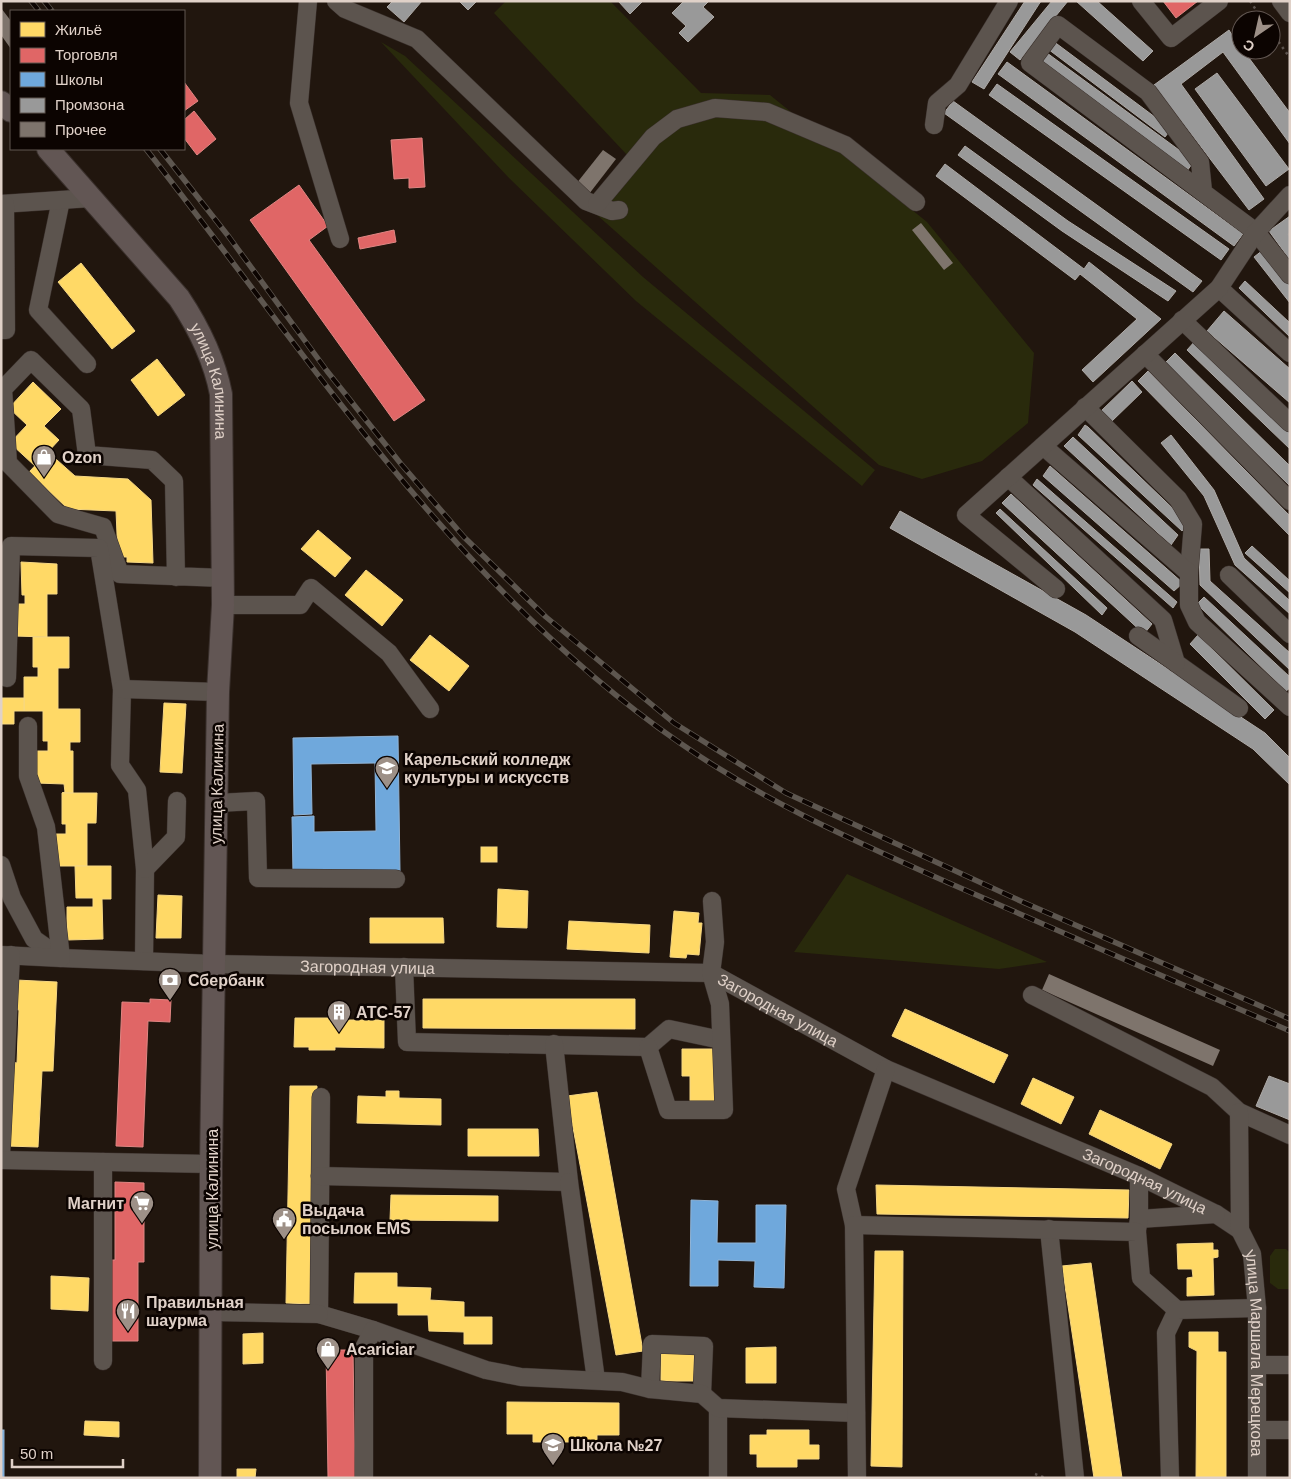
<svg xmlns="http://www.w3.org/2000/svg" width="1291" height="1479" font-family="Helvetica,sans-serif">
  <rect width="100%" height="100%" fill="#21160e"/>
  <g fill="#292a0c">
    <path d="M506 1H610L701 93 770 95 927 222 1034 353 1028 423 982 461 922 479 879 465 597 215 628 156 494 13Z"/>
    <path d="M381 42 405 56 643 277 875 470 862 486 636 301 509 178Z"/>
    <path d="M847 874 1047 962 999 969 794 952Z"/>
    <path d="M1275 1249H1286L1290 1253 1289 1289H1278L1270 1283V1256Z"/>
  </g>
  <g fill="#ffd966" stroke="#f6d783">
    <path d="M81 263 135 331 112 349 58 282Z"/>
    <path d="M157 359 185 395 158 416 131 380Z"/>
    <path d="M33 382 61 409 44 426 59 440 35 466 10 443 27 425 9 408Z"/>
    <path d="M48 452 75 476 128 479 151 500 153 563 127 562V557H118L116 511 68 509 29 472Z"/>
    <path d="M318 530 351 558 335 577 301 549Z"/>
    <path d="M21 562 57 564V594H47V637L14 636 13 604H25V595H22Z"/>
    <path d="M366 570 403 600 382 626 345 595Z"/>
    <path d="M430 635 469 666 449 691 410 660Z"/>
    <path d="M33 637H69V668H58V709H80V742H70V751H73V793H62L65 792 64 784 36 783V751H48V741H43V711H24V677H38V667H33Z"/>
    <path d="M1 698H24V711H14V724H1Z"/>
    <path d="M164 703 186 704 182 773 160 772Z"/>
    <path d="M62 793H97L96 823H87V866H55V834H66V824H62Z"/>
    <rect x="481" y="847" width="16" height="15"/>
    <path d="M75 866H111V899H102L103 939 67 940V907H93V898H76Z"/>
    <path d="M498 889 528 891 527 928 497 927Z"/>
    <path d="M158 895 182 896 181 938H156Z"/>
    <path d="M674 911 699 913 698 923H702L699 955 687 954 686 958 670 957Z"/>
    <path d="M370 918H443L444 943H370Z"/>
    <path d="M569 921 650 925 649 953 567 949Z"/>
    <path d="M16 980 57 982 53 1071H42L38 1147 7 1146 11 1062 17 1063 19 1010 14 1009Z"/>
    <path d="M423 999H635V1029L423 1028Z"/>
    <path d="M905 1009 1008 1055 994 1083 892 1036Z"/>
    <path d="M334 1011H340V1020H384V1048L335 1047V1050H309V1047H294L295 1018H334Z"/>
    <path d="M682 1049H716V1101H690V1076H682Z"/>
    <path d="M1033 1078 1074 1097 1061 1124 1021 1104Z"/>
    <path d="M290 1086H317L314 1304 286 1303Z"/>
    <path d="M386 1091H399V1098L441 1099V1125L357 1123 358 1096 386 1097Z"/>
    <path d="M597 1092 643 1351 616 1355 567 1096Z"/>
    <path d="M1100 1110 1172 1144 1160 1169 1089 1134Z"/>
    <path d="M468 1129H538L539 1156H468Z"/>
    <path d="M876 1185 1129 1190 1128 1218 877 1214Z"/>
    <path d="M391 1195 498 1196V1221L390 1220Z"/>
    <path d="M1213 1243V1250H1218V1257L1213 1258 1214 1295 1187 1296V1278L1193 1277 1192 1269H1178L1177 1244Z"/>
    <path d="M875 1251H903L902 1467 871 1466Z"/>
    <path d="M1091 1263 1122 1478H1094L1062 1266Z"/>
    <path d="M355 1273H397V1287L431 1288 430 1300 464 1302V1317H492V1344H464V1332L429 1331 428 1315H398V1303H354Z"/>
    <path d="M51 1276 89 1278 88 1311 51 1309Z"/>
    <path d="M1189 1332H1218V1352H1226V1478H1196L1197 1351 1189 1347Z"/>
    <path d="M263 1333V1363L243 1364V1334Z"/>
    <path d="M776 1347V1383H746V1348Z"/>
    <path d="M661 1351 694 1352V1381H661Z"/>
    <path d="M507 1402 619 1403V1435H597V1442H533V1434H507Z"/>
    <path d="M85 1421 119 1422V1437L84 1435Z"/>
    <path d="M767 1430H809V1445H819V1459H797V1467H757V1454H750V1435H767Z"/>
    <path d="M237 1469H256L255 1478H237Z"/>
  </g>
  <g fill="#e06666" stroke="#e08683">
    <path d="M1163 1H1198L1176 18Z"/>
    <path d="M184 82 198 101 184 111Z"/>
    <path d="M194 111 216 139 197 155 184 138V120Z"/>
    <path d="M422 138 425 187 409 188V178L394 179 391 140Z"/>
    <path d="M299 185 328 226 309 240 425 400 394 421 250 220Z"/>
    <path d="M394 230 396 242 360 249 358 238Z"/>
    <path d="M150 999 171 1000 170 1022 148 1021 143 1147 116 1146 122 1002 150 1003Z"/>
    <path d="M115 1182 144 1183V1262H138V1341H110V1260H115Z"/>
    <path d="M326 1350H353L355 1478H328Z"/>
  </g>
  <g fill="#6fa8dc" stroke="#91b4d6">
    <path d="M398 736 400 872 293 874 292 817 314 816V832L376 831 375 763 311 764 312 814 294 815 293 738Z"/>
    <path d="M691 1200 718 1201 717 1243H756V1205H786L784 1288 754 1287 755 1261 718 1260V1286H690Z"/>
    <rect x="1" y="1430" width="3" height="48"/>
  </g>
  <g fill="#999" stroke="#aeaaa7">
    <path d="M393 1H422L404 22 387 7Z"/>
    <path d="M459 1H477L468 10Z"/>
    <path d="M618 1H643L630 14Z"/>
    <path d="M684 1H709L703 7 714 17 688 42 679 33 686 26 672 13Z"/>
    <path d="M1025 1H1041L984 89 972 82Z"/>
    <path d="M1052 1H1068L1020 60 1010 52Z"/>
    <path d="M1076 1H1097L1153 51 1143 61Z"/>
    <path d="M1229 30 1241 50H1243L1290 113V144L1223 52 1181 84 1264 199 1249 210 1154 85Z"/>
    <path d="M1053 41 1171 129 1165 137 1048 49Z"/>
    <path d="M1047 53 1194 161 1187 171 1040 63Z"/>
    <path d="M1007 62 1243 234 1234 246 998 74Z"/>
    <path d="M1217 73 1289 169 1266 186 1195 89Z"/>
    <path d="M997 84 1229 249 1221 260 989 95Z"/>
    <path d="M953 101 1202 281 1193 292 944 113Z"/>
    <path d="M965 146 1068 221 1176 291 1168 301 1062 231 958 155Z"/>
    <path d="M945 164 1084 269 1089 262 1161 319 1093 382 1082 370 1137 319 1080 274 1075 280 936 176Z"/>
    <path d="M1290 216V233L1288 234 1290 237V260L1269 231Z"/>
    <path d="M1263 250 1290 284V303L1254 257Z"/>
    <path d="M1245 281 1290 323V337L1239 288Z"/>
    <path d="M1224 311 1290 369V403L1207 331Z"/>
    <path d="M1196 340 1290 430V449L1187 350Z"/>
    <path d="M1175 353 1290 466V486L1165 363Z"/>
    <path d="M1148 371 1290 516V536L1138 381Z"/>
    <path d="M1132 381 1142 392 1111 422 1100 412Z"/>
    <path d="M1085 425 1088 427 1189 524 1182 531 1078 435Z"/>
    <path d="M1171 435 1214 490 1244 558 1290 601V614L1235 565 1204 496 1161 443Z"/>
    <path d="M1073 437 1178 535 1171 545 1064 446Z"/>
    <path d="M1050 466 1183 583 1174 591 1043 476Z"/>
    <path d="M1037 479 1177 602 1173 608 1033 485Z"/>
    <path d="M1011 494 1152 624 1144 634 1002 503Z"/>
    <path d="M1000 509 1107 608 1102 615 996 513Z"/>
    <path d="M900 511 1086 615 1265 733 1290 758V785L1253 749 1075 632 890 528Z"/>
    <path d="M1252 546 1290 581V593L1245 553Z"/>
    <path d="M1199 549H1209L1210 581 1290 653V670L1200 585Z"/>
    <path d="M1204 597 1290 677V688L1286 691 1197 604Z"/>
    <path d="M1198 635 1274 710 1265 719 1190 644Z"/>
    <path d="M1269 1076 1290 1084V1120L1256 1106Z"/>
  </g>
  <g fill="#7e746c">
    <path d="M1 8 11 21V49L1 35Z"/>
    <path d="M603 150 616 159 589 194 576 184Z"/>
    <path d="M921 223 953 263 944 270 912 230Z"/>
    <path d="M1049 974 1220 1050 1213 1066 1042 990Z"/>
  </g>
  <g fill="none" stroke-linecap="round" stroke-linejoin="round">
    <g stroke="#3a302c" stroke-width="19">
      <g id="minor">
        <path d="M308 1 299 103 340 239"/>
        <path d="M336 1 345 9 417 39 586 201 612 211 619 210"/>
        <path d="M1141 1 1171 38 1219 1"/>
        <path d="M1281 1 1290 13"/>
        <path d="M934 125 937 103 958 85 1009 1"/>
        <path d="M1203 191 1200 162 1148 92 1058 25 1030 63 1256 232 1290 275"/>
        <path d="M61 200 38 310 87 364"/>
        <path d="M1 204 91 198"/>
        <path d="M597 204 653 137 677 119 715 108 767 112 845 145 916 202"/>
        <path d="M1219 288 1290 353"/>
        <path d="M1182 320 1290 423"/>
        <path d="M1 330H6L5 204"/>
        <path d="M1145 354 1290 501"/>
        <path d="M1085 407 1178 499 1193 524 1189 573"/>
        <path d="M1043 446 1189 573V605L1197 622 1290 707"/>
        <path d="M1008 477 1163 620 1176 663 1239 708"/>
        <path d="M1229 575 1290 634"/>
        <path d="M176 577 174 481 152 460 87 455 81 409 31 360 3 389 8 463 58 514 103 527 120 574 223 578"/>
        <path d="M1056 589 966 515 1219 288 1256 232 1290 195"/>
        <path d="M223 605H300L311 588 389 653 430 709"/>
        <path d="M1138 636 1176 663"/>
        <path d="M7 678 11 546 99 548 122 689 120 765 137 790 145 869 144 961"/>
        <path d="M122 689 218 692"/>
        <path d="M217 803 256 801 258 878 396 879"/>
        <path id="s1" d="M1 865 12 898 34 939 61 958 214 964 711 973 886 1069 1139 1176 1216 1214 1240 1230"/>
        <path d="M145 869 176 837 177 801"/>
        <path d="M1 955 61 958 46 827 28 776V726"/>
        <path d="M404 967 407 1042 648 1047 669 1029 721 1040"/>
        <path d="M1032 995 1212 1087 1239 1112 1290 1135"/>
        <path d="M648 1047 668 1110H724L720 1004 711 973 715 942 712 901"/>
        <path d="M321 1097 319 1314 373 1330"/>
        <path id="s2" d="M1239 1112 1240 1230 1252 1254 1257 1308V1478"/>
        <path d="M1 1156 11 955"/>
        <path d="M1 1160 211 1164"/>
        <path d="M320 1176 569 1182 554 1044"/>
        <path d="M569 1182 596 1380"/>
        <path d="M1139 1219 1216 1214"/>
        <path d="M854 1225 846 1189 886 1069"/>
        <path d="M1049 1229 1075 1478"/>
        <path d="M1137 1230 1139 1219V1176"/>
        <path d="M211 1312 319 1314"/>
        <path d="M103 1361V1162"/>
        <path d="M1258 1365H1290"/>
        <path d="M650 1389 652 1344 704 1346 702 1394"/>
        <path d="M718 1408V1478"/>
        <path d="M1258 1430H1290"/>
        <path d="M364 1478V1348L373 1330 486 1370 521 1377 622 1382 650 1389 702 1394 718 1408 856 1413"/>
        <path d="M857 1478 854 1225 1137 1232 1141 1278 1177 1310"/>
        <path d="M1170 1478 1166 1333 1177 1310 1257 1308"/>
      </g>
    </g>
    <g stroke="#3a302c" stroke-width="24">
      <g id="major">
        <path d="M1 102 11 111"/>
        <path id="s3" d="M48 149 179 298C199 328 214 358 221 394L223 605 218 692 211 1164 210 1478"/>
      </g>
    </g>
    <g stroke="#5c534e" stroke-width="2.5" stroke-dasharray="2.5 4" stroke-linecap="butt">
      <path d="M1250 1 1263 20"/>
      <path d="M1271 31 1290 58"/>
      <path d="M1035 1474 1046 1478"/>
    </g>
    <use href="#minor" stroke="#5c544e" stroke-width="18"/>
    <use href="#major" stroke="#625654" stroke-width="22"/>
    <g stroke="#5d564f" stroke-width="5.5">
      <g id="rail">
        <path d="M31 1 39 11"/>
        <path d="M44 1 52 11"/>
        <path d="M146 149C310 358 457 589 680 743 763 801 857 842 949 883 1063 933 1176 982 1290 1031"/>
        <path d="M160 149 229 237 327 371 401 464 464 537 546 617 674 723 786 793 1025 903 1290 1019"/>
      </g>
    </g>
    <use href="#rail" stroke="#0c0401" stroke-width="4" stroke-dasharray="11" stroke-linecap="butt"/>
  </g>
  <defs>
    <g id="shop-pin" transform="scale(1.25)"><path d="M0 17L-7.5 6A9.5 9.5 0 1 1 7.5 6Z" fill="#9d9087" stroke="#0c0401"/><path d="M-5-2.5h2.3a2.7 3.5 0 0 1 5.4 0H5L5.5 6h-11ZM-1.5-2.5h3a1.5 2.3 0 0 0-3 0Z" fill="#fff"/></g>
    <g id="university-pin" transform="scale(1.25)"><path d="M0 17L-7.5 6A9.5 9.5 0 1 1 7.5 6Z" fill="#9d9087" stroke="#0c0401"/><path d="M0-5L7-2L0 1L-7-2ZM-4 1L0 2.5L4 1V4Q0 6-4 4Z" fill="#fff"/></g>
    <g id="bank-pin" transform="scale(1.25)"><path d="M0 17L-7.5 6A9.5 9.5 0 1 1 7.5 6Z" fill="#9d9087" stroke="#0c0401"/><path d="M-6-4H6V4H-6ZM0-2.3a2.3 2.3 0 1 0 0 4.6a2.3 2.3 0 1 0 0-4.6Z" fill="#fff"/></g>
    <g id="building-pin" transform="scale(1.25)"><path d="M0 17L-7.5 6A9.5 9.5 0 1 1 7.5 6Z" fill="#9d9087" stroke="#0c0401"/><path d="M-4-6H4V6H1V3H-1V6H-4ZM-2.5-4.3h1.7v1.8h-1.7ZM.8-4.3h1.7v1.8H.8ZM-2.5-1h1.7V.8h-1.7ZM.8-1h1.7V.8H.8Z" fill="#fff"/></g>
    <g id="supermarket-pin" transform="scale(1.25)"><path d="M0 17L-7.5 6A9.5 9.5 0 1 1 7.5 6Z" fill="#9d9087" stroke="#0c0401"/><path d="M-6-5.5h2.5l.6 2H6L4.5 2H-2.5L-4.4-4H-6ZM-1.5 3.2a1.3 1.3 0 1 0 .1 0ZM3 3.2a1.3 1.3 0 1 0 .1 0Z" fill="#fff"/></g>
    <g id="civic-pin" transform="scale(1.25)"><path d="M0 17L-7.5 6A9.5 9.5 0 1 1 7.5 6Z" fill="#9d9087" stroke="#0c0401"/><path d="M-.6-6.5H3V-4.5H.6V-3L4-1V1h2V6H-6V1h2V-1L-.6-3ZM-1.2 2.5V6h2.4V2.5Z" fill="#fff"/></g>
    <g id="restaurant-pin" transform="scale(1.25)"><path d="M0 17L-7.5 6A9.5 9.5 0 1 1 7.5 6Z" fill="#9d9087" stroke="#0c0401"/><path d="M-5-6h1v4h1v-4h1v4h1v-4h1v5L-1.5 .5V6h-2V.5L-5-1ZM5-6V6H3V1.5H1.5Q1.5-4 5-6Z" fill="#fff"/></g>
    <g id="school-pin" transform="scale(1.25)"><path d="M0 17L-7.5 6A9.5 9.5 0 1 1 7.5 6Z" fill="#9d9087" stroke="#0c0401"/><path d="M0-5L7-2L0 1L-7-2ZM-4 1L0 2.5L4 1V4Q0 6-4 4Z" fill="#fff"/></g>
  </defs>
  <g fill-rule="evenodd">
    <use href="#shop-pin" x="44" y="457"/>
    <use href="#university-pin" x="387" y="768"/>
    <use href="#bank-pin" x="170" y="980"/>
    <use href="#building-pin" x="339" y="1012"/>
    <use href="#supermarket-pin" x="142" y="1203"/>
    <use href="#civic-pin" x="284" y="1219"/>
    <use href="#restaurant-pin" x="128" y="1311"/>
    <use href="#shop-pin" x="328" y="1349"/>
    <use href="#school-pin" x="553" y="1445"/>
  </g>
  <g text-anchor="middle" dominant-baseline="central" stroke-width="5" stroke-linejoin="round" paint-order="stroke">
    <g font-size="16" fill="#e0d1c8" stroke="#0c0401">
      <text stroke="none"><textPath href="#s3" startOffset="289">улица Калинина</textPath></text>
      <text transform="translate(217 784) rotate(-89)">улица Калинина</text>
      <text stroke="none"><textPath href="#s1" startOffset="421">Загородная улица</textPath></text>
      <text stroke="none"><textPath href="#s1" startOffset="841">Загородная улица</textPath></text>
      <text stroke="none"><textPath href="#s1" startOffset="1246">Загородная улица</textPath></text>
      <text transform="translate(212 1189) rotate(-90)">улица Калинина</text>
      <text stroke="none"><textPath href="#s2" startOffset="244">улица Маршала Мерецкова</textPath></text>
    </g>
    <g font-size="16" font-weight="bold" fill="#e0d1c8" stroke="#0c0401" text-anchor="start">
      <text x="62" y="457">Ozon</text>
      <text x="404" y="759">Карельский колледж<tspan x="404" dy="18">культуры и искусств</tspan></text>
      <text x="188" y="980">Сбербанк</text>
      <text x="356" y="1012">АТС-57</text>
      <text x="124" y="1203" text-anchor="end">Магнит</text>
      <text x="302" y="1210">Выдача<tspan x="302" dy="18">посылок EMS</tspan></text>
      <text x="146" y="1302">Правильная<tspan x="146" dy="18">шаурма</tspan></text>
      <text x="346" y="1349">Acariciar</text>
      <text x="570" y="1445">Школа №27</text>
    </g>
  </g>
  <rect width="1291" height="1479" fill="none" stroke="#e0d1c8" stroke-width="5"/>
  <rect x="10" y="10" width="175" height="140" fill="#0c0401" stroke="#615651"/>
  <rect x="20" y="22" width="25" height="15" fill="#ffd966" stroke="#615651"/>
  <text x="55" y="35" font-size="15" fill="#e0d1c8">Жильё</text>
  <rect x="20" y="48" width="25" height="15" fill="#e06666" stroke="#615651"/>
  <text x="55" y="60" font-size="15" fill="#e0d1c8">Торговля</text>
  <rect x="20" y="72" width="25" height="15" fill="#6fa8dc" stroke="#615651"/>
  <text x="55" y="85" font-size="15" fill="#e0d1c8">Школы</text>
  <rect x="20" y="98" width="25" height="15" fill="#999999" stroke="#615651"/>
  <text x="55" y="110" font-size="15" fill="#e0d1c8">Промзона</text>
  <rect x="20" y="122" width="25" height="15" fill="#7e746c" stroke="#615651"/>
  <text x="55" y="135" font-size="15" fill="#e0d1c8">Прочее</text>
  <g transform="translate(1256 35) rotate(214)"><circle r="24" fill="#0c0401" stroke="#615651"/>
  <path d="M0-4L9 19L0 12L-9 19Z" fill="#9d9087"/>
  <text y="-8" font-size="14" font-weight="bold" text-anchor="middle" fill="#e0d1c8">С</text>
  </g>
  <path d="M12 1459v8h111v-8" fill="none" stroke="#e0d1c8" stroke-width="2.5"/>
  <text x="20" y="1459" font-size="15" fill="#e0d1c8" stroke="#0c0401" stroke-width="4" paint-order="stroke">50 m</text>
</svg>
